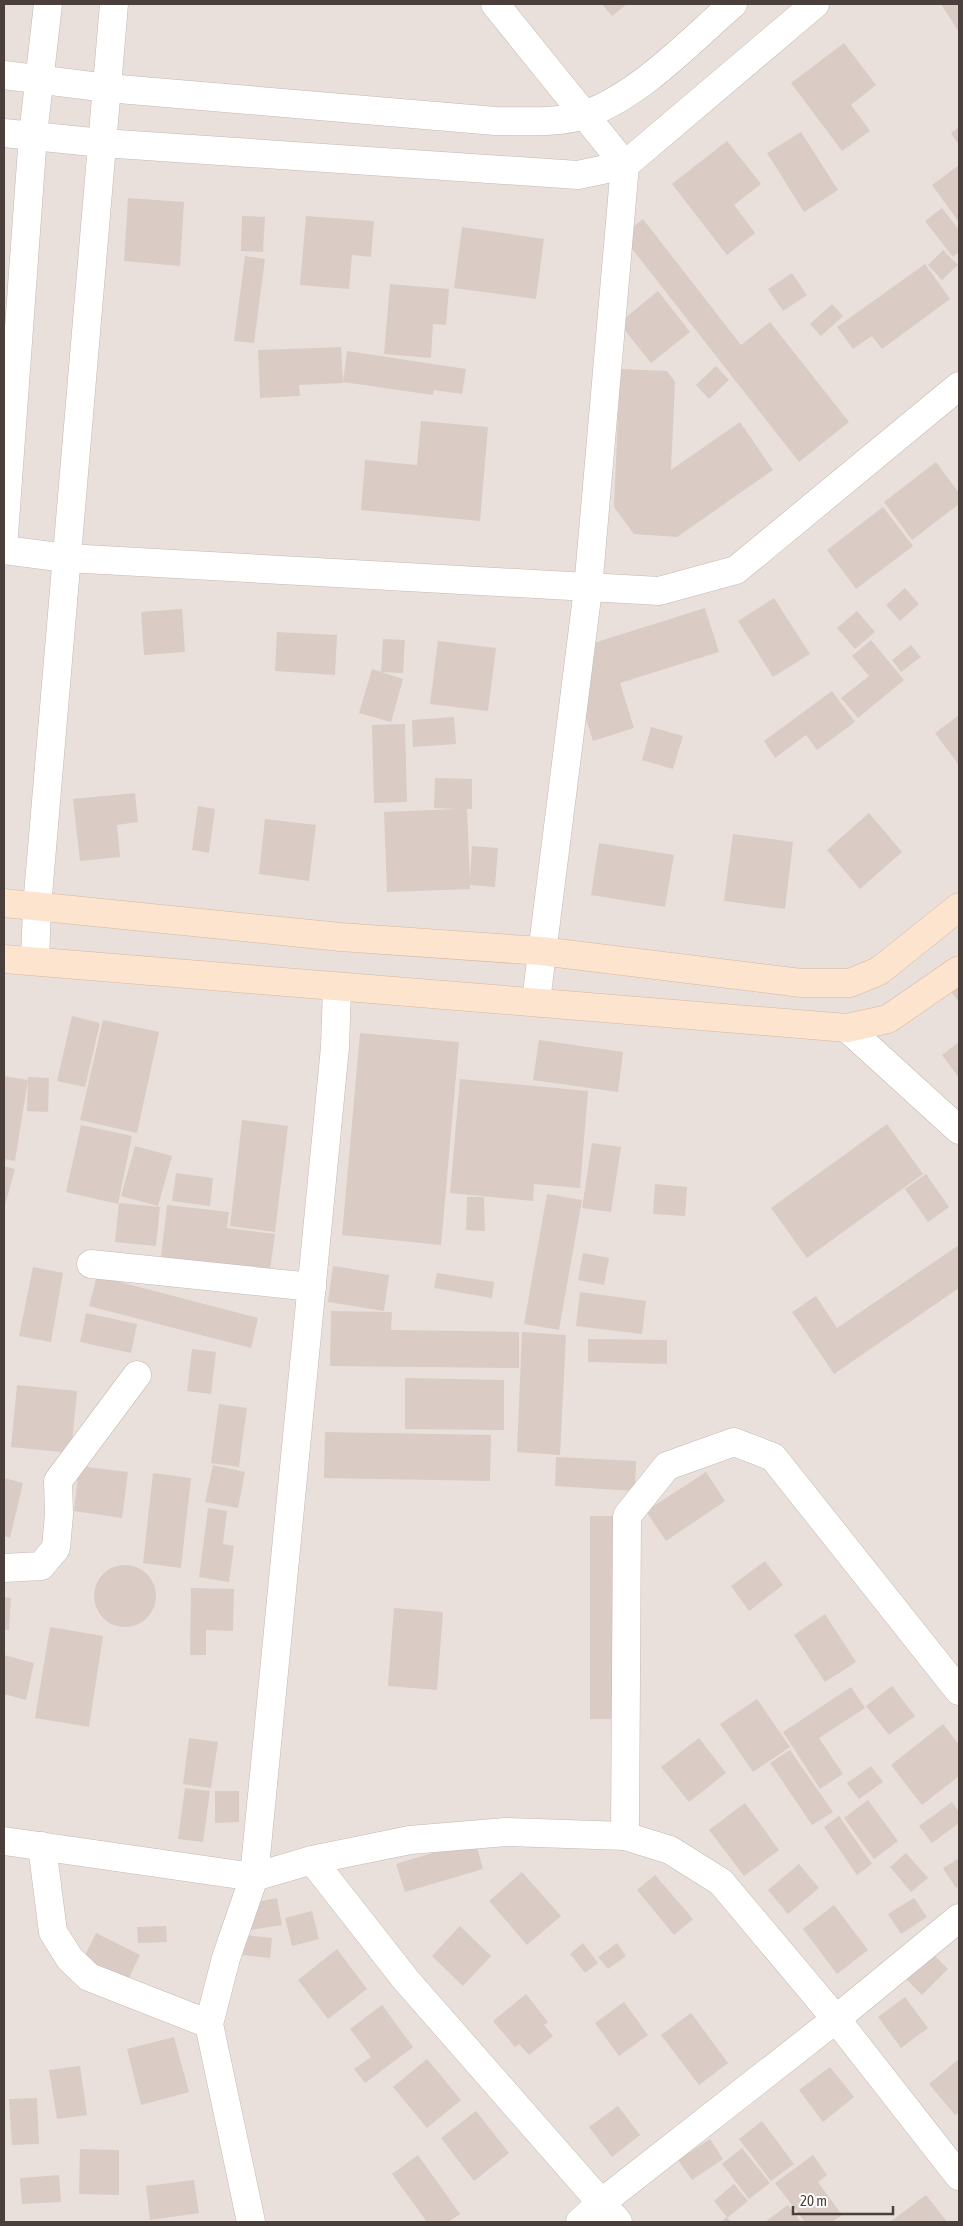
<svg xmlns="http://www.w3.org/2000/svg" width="963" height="2226" font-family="'Asap Condensed',sans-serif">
  <rect width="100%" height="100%" fill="#f5f0ec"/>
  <rect fill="#e9e0db" x="4" y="4" width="955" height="2218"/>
  <g fill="#dacbc5">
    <path d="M602 4H627L612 16Z"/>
    <path d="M941 4H959V32Z"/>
    <path d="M844 43 876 85 851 105 870 131 842 151 791 83Z"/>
    <path d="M959 127V145L951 133Z"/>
    <path d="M801 132 838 190 804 212 767 153Z"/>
    <path d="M727 141 761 184 734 205 755 233 727 255 672 184Z"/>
    <path d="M959 165V222L932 185Z"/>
    <path d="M128 198 184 202 180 266 124 261Z"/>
    <path d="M942 208 959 230V252L953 257 925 221Z"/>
    <path d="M242 216 265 217 263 252 241 251Z"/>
    <path d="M306 216 374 221 371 257 352 255 349 289 300 285Z"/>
    <path d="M643 219 741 345 770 322 849 422 799 462 622 236Z"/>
    <path d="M462 227 544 239 536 299 454 288Z"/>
    <path d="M943 250 958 265 942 280 928 265Z"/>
    <path d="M245 256 265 259 254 343 234 341Z"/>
    <path d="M925 264 950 299 882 349 872 336 853 349 837 327Z"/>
    <path d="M792 273 807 295 783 311 768 289Z"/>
    <path d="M390 284 449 289 446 325 433 324 431 358 384 354Z"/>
    <path d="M658 291 690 332 651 363 619 323Z"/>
    <path d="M832 304 843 316 821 336 810 324Z"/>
    <path d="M341 347 343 383 299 385 300 396 260 398 258 350Z"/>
    <path d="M347 351 466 369 462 394 434 390 433 395 343 382Z"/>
    <path d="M716 366 729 380 709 399 696 385Z"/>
    <path d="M620 369 667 371 675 382 671 470 740 422 773 470 677 537 634 534 614 507Z"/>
    <path d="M421 421 488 427 480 521 361 510 365 460 417 465Z"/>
    <path d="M936 462 959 493V504L912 540 884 502Z"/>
    <path d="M883 507 913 546 856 589 827 550Z"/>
    <path d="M905 588 919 604 900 621 886 605Z"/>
    <path d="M774 598 810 654 773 677 738 621Z"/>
    <path d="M705 608 719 652 620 683 634 728 593 741 565 652Z"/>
    <path d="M182 609 185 652 144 655 141 612Z"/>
    <path d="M857 611 875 632 855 649 837 628Z"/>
    <path d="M277 632 337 635 335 675 275 671Z"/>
    <path d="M383 639 405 640 403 673 381 672Z"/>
    <path d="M871 640 904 680 858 718 841 698 869 676 852 656Z"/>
    <path d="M438 641 496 648 488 711 430 704Z"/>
    <path d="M911 645 921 657 901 672 892 660Z"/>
    <path d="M372 669 403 679 391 722 359 713Z"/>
    <path d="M832 691 855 722 817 750 806 735 775 758 764 741Z"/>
    <path d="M959 715V765L935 733Z"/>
    <path d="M454 717 456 744 413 747 412 720Z"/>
    <path d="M405 724 407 802 374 803 372 725Z"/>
    <path d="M651 727 683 736 673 769 642 760Z"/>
    <path d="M435 778 472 779V809H467L470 879 472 846 498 848 495 887 470 885V889L387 892 384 812 457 809 434 808Z"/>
    <path d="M135 793 138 822 117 825 120 857 80 861 73 799Z"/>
    <path d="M198 806 215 809 209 853 192 850Z"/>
    <path d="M869 813 902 852 860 889 827 850Z"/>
    <path d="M265 819 316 825 309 881 259 874Z"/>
    <path d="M733 834 793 842 785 909 724 901Z"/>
    <path d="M599 843 674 855 665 907 591 895Z"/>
    <path d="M959 976V1002L947 986Z"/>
    <path d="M72 1016 100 1023 85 1087 57 1081Z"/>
    <path d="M103 1020 159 1032 137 1133 80 1120Z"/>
    <path d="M360 1033 459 1042 441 1245 342 1235Z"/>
    <path d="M539 1040 623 1052 618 1092 533 1080Z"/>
    <path d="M959 1042V1078L942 1055Z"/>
    <path d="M4 1076 28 1080 15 1161 4 1159Z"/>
    <path d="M28 1077 49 1078 48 1112 27 1111Z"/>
    <path d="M460 1079 588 1091 580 1188 534 1184 533 1201 450 1193Z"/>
    <path d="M242 1120 288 1126 275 1232 230 1226Z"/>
    <path d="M887 1124 923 1174 807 1258 771 1208Z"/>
    <path d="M81 1125 132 1136 118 1204 66 1192Z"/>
    <path d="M592 1143 621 1147 611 1212 582 1208Z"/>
    <path d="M135 1146 172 1156 158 1206 121 1196Z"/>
    <path d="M4 1166 15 1169 4 1209Z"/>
    <path d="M176 1173 213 1178 210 1206 172 1201Z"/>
    <path d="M926 1174 949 1207 928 1222 905 1189Z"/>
    <path d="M655 1184 687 1187 685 1216 653 1214Z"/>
    <path d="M547 1194 582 1200 559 1330 524 1324Z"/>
    <path d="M467 1197H484L485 1231 466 1230Z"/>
    <path d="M119 1203 160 1207 156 1246 115 1242Z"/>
    <path d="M167 1205 229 1212 227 1228 275 1234 270 1270 161 1257Z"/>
    <path d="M959 1245V1288L834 1374 792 1312 816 1296 837 1328Z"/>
    <path d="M583 1253 609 1258 604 1285 578 1280Z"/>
    <path d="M333 1266 389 1275 384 1311 328 1302Z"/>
    <path d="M33 1267 63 1273 51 1342 19 1336Z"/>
    <path d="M437 1273 494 1282 492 1298 434 1288Z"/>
    <path d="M97 1276 258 1318 251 1348 89 1306Z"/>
    <path d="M580 1292 646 1301 642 1334 576 1326Z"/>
    <path d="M331 1311 392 1312 391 1330 519 1332V1368L330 1366Z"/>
    <path d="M86 1313 137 1324 131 1353 80 1342Z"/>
    <path d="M522 1332 566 1335 560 1455 517 1452Z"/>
    <path d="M588 1339 667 1340V1364L588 1362Z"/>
    <path d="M192 1349 216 1352 211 1394 187 1391Z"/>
    <path d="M405 1378 504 1380V1430L405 1429Z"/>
    <path d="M17 1385 77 1391 71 1453 11 1447Z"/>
    <path d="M219 1404 247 1408 239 1467 211 1463Z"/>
    <path d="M325 1432 491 1435 490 1481 324 1478Z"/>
    <path d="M556 1457 636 1461 635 1491 555 1486Z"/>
    <path d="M213 1465 245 1472 238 1508 205 1502Z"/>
    <path d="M79 1466 128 1472 122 1518 74 1511Z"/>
    <path d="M706 1472 725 1501 666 1541 646 1511Z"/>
    <path d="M153 1473 191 1478 181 1568 143 1563Z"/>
    <path d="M4 1478 23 1483 10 1538 4 1536Z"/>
    <path d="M208 1508 227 1511 223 1544 234 1546 229 1582 199 1577Z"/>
    <path d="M590 1516H620L619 1719H590Z"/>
    <path d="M765 1561 783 1585 749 1611 731 1586Z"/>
    <circle cx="125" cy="1596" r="31"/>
    <path d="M191 1588 234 1589 233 1631 206 1630V1655H190Z"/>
    <path d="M4 1597 11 1598 9 1630H4Z"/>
    <path d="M394 1608 443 1612 437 1690 388 1686Z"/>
    <path d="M825 1614 856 1662 825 1682 794 1635Z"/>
    <path d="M50 1627 103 1636 89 1727 35 1718Z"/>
    <path d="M4 1655 34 1663 26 1700 4 1694Z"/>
    <path d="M892 1686 915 1716 889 1735 866 1706Z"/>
    <path d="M851 1687 865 1708 819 1738 843 1774 820 1789 783 1732Z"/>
    <path d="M757 1699 790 1747 753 1772 720 1724Z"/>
    <path d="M943 1724 959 1745V1776L922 1805 891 1765Z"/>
    <path d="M189 1738 218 1742 211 1788 183 1784Z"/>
    <path d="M699 1738 726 1773 689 1802 661 1767Z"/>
    <path d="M790 1750 833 1812 812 1825 770 1763Z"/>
    <path d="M871 1766 883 1782 859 1799 847 1783Z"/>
    <path d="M185 1788 210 1791 203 1842 178 1839Z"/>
    <path d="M215 1791H239V1822L215 1823Z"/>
    <path d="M868 1800 898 1841 874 1859 844 1818Z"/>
    <path d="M952 1802 959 1812V1823L932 1843 919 1826Z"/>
    <path d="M745 1803 779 1850 744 1876 709 1830Z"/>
    <path d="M839 1816 872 1864 857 1875 824 1827Z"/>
    <path d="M475 1840 483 1869 405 1892 396 1864Z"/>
    <path d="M906 1853 928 1878 911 1892 890 1867Z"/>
    <path d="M958 1859 959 1886 956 1888 943 1868Z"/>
    <path d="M799 1864 819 1888 788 1914 768 1890Z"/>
    <path d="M522 1872 561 1916 527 1945 489 1901Z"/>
    <path d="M655 1875 693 1919 674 1935 637 1890Z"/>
    <path d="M277 1898 282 1925 251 1930 246 1904Z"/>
    <path d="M914 1898 927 1917 901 1934 888 1914Z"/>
    <path d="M834 1905 868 1950 837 1974 803 1929Z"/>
    <path d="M312 1911 319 1939 292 1946 285 1918Z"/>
    <path d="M166 1926 167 1942 138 1943 137 1927Z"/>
    <path d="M460 1926 491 1956 463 1986 432 1956Z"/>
    <path d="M96 1933 140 1955 127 1982 83 1959Z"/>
    <path d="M246 1935 272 1938 270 1958 243 1955Z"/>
    <path d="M583 1943 598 1963 585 1973 570 1954Z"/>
    <path d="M617 1943 626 1956 608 1969 598 1957Z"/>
    <path d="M337 1949 367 1989 328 2019 298 1980Z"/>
    <path d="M931 1952 948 1969 922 1995 905 1978Z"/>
    <path d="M526 1994 548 2022 544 2025 553 2036 529 2055 519 2044 515 2047 493 2021Z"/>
    <path d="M905 1997 928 2028 901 2048 878 2017Z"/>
    <path d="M624 2002 648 2035 619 2056 595 2023Z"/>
    <path d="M382 2005 413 2047 365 2083 354 2069 371 2057 350 2029Z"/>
    <path d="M691 2013 728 2063 699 2085 661 2035Z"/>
    <path d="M174 2037 189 2092 141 2105 127 2049Z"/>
    <path d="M427 2059 461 2100 427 2128 393 2087Z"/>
    <path d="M959 2059V2112L955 2115 929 2084Z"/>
    <path d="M80 2066 87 2115 57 2119 49 2070Z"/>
    <path d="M830 2067 854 2097 823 2122 799 2090Z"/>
    <path d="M37 2098 39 2144 12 2145 9 2099Z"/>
    <path d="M618 2106 640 2135 612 2157 589 2127Z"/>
    <path d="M476 2111 509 2153 474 2181 441 2138Z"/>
    <path d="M762 2121 794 2164 771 2181 739 2139Z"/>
    <path d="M710 2139 723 2159 692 2180 678 2160Z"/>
    <path d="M742 2148 770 2183 749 2199 722 2164Z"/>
    <path d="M80 2149 119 2150V2195L79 2194Z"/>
    <path d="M418 2155 460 2214 448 2222H427L392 2174Z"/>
    <path d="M813 2155 827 2175 818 2182 842 2215 832 2222H805L775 2183Z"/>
    <path d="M59 2175 61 2202 22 2204 20 2178Z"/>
    <path d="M194 2180 199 2213 150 2220 146 2186Z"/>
    <path d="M734 2184 748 2201 727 2218 731 2222H721L727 2217 714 2201Z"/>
    <path d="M926 2195 947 2222H890Z"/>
    <path d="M788 2205 801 2222H765Z"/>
  </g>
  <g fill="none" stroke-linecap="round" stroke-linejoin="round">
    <g stroke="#c4b8b2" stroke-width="29">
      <g id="street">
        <path d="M495 4 625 165 588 589 536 1001"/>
        <path d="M4 75 107 88 495 121C524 121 559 124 587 114 642 93 689 42 733 4"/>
        <path d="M4 133 102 143 578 175 625 165 815 4"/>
        <path d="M4 535 33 135 48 4"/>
        <path d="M4 550 66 558 659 591 736 570 959 386"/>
        <path d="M35 961 37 907 114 4"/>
        <path d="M847 1028 959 1130"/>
        <path d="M91 1264 312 1287"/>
        <path d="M4 1568 41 1566 56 1548 59 1514 58 1481 137 1375"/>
        <path d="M625 1836 627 1516 667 1466 734 1442 773 1457 959 1691"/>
        <path d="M4 1841 254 1877 312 1860 410 1840 506 1832 625 1836 670 1850 721 1882 836 2019 959 2176"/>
        <path d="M42 1846 53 1932 70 1959 89 1977 209 2024"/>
        <path d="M312 1860 406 1980 618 2222"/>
        <path d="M251 2222 209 2024 226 1958 254 1877 335 1047 337 987"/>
        <path d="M580 2222 601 2203 836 2019 959 1918"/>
      </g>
    </g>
    <g stroke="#d6b7a0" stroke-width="29">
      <g id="secondary">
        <path d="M4 903 340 937 541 951 801 983H850L879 971 959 907"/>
        <path d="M4 959 847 1028 888 1019 959 970"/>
      </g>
    </g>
    <use href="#street" stroke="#fff" stroke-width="28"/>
    <use href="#secondary" stroke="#fce4cf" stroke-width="28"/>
  </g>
  <rect width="963" height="2226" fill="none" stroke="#4a3f3a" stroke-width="10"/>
  <path d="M793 2206v8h100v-8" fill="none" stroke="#4a3f3a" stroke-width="2.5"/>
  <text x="800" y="2206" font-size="15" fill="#4a3f3a" stroke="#ffffff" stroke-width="4" paint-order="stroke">20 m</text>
</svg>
